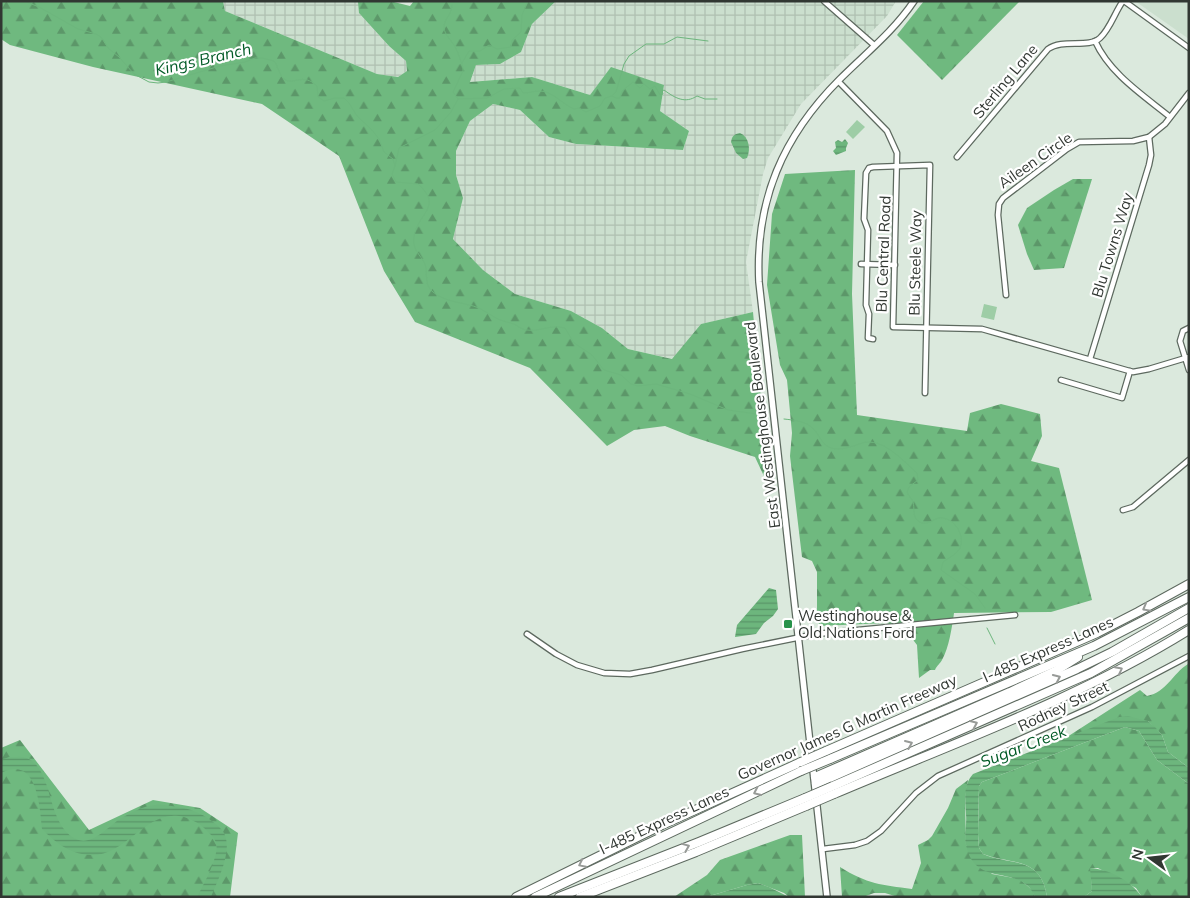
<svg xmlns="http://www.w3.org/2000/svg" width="1190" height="898" font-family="Mulish,sans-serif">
  <defs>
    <pattern id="industrial-grid" width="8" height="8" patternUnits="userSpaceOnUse" patternTransform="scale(1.25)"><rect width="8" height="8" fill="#cbdfce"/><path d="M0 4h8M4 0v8" fill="none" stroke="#afc0b1"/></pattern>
    <pattern id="forest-firs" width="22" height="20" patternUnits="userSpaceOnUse" patternTransform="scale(1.25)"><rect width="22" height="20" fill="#6fb97f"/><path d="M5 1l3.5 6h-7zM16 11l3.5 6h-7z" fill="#5c9769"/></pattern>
    <pattern id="water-rules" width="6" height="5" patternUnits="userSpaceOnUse" patternTransform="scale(1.25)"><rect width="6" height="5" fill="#6db67d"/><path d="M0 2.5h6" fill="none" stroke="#5a9567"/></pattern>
  </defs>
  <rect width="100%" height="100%" fill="#dbe9dd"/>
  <path fill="#cbdfce" d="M1135 1H1189V39Z"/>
  <g fill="url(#industrial-grid)">
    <path d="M223 1H363L359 2V13L389 46 406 61 407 71 398 77 377 74 225 11Z"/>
    <path d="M556 1H896L887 16 801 104 768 158 763 174 746 262 753 312 701 324 673 359 628 349 602 328 571 311 515 294 483 270 453 239 463 198 456 175V151L470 121 493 104 520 110 549 137 576 144 683 150 689 131 660 111 664 85 611 68 590 95 532 77 470 82 476 65 500 64 521 52 532 24Z"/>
  </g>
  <g fill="url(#forest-firs)">
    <path d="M1 1H223L225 11 377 74 398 77 407 71 406 61 389 46 359 13 358 2 390 1 410 6 414 1H556L532 24 521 52 500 64 476 65 470 82 532 77 590 95 611 67 664 85 660 111 689 131 683 150 576 144 549 137 520 110 493 104 470 121 456 151V175L463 198 453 239 483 270 515 294 571 311 602 328 628 349 672 359 701 324 753 312 769 487 755 457 690 436 665 426 634 430 607 446 530 368 415 322 384 271 339 156 262 104 93 67 10 45 1 39Z"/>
    <path d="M924 1H1020L942 80 897 35Z"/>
    <path d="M855 170 852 294 857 415 967 431 970 413 1001 404 1040 414 1042 436 1031 461 1059 468 1092 600 1051 612 954 613C952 627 949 648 942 660 940 664 937 665 935 670H930L919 678 917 645 908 633 887 623 820 626 817 620V572L812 561 802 557 790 456 792 433 787 380 780 365 767 285 772 214 785 174Z"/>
    <path d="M1073 179H1092L1064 268 1034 270 1027 254 1018 225 1027 208 1054 190Z"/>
    <path d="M1188 664 1189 768 1168 752 1162 735 1148 721 1067 737 1140 690 1147 696C1167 692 1172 674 1188 664Z"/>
    <path d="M1125 727 1139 731 1157 760 1189 784V897H1142L1136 888 1098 868H1091L1092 891 1084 897H1047C1041 856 1011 865 983 854L979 848 978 834 979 793V786L982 782Z"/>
    <path d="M20 740 89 830 153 800 200 808 238 833 230 897H1V748Z"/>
    <path d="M968 780 965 798 966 845 992 874 1020 879 1033 891 1035 897H898L885 893H874L863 897H842L840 867C867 884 882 885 912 889L921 863 918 845 928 840 932 836 948 808 956 789Z"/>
    <path d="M790 835H802L805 897H789L784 893 758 883 747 885 706 897H674L707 875 720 860Z"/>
  </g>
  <g fill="#9ecda6">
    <path d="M857 120 865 127 853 139 846 132Z"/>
    <path d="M984 304 997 307 994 320 981 317Z"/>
  </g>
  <g fill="url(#water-rules)">
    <path d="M740 133C749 137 751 149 747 158L743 159 736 153 731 142C732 136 734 134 740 133Z"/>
    <path d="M845 139 848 143 846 148V151L836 155 833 151 836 148 835 142 838 140 842 142Z"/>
    <path d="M769 588 776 590 778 609 773 616 764 623 756 634 735 637 737 625Z"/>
    <path d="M1128 716 1148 721 1155 727 1162 735 1168 752 1189 768V784L1157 760 1139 731 1125 727 982 782 979 786 978 834 979 848 983 854C1010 866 1041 855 1047 897H1035C1021 862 975 890 966 845 964 835 967 825 966 814 965 800 963 785 973 774L1119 717Z"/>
    <path d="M9 757C15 757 22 756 27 758 54 770 46 822 74 838 91 848 107 827 120 819 130 813 143 806 155 805 162 804 170 806 178 807 190 809 199 812 209 819 213 822 218 825 221 829 236 845 218 879 211 897H197C203 886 220 855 216 843 215 838 210 834 207 831 201 824 193 820 184 817 147 807 128 855 92 855 71 855 56 843 42 829 40 807 37 754 1 773V760Z"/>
    <path d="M1090 868C1110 869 1131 881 1142 897H1084L1092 891Z"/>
    <path d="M758 883 769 887 789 897H706L747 885Z"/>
  </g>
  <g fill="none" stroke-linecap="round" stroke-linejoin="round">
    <g stroke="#6db67d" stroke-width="1">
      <path d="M24 1 39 7 78 29 96 34 101 37 108 48 119 57 134 74 149 82 158 83 166 82 220 66 245 62 255 58H262L274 61C278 66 279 75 284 79 293 86 303 72 317 86L318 97 324 101 335 98H344L349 103 357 116 372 130 379 139 384 152 393 159 395 166"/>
      <path d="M452 5C452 14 444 19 444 28 445 35 450 39 454 45 456 47 462 64 463 68V71L453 92 458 99 487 98 504 89 520 88 523 93C529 93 534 91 540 91 551 91 561 102 570 107L574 109 579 108 586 112 600 106 605 98 612 96 616 98H620L622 91 633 82 640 88 644 84 650 89 655 86 660 95 663 94 662 91 664 90C675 98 685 104 697 96L705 99H717"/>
      <path d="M462 63 469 51H480L489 45 497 49 511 47 512 40 521 32 522 15 528 1"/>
      <path d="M613 95 616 92 624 64 629 56 646 44H664L677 37 708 41"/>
      <path d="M458 99 451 112 435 130 399 148 395 166 392 174 396 182 418 184C444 207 417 213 414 237 411 251 425 258 426 268 427 276 425 286 433 292 446 303 464 302 479 308 485 311 490 315 496 318 501 321 508 322 514 324 518 326 523 330 527 330 541 332 550 324 565 328L574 343 592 355 604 370 621 375 631 384 638 386 656 384 690 394 728 410 764 415"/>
      <path d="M784 419C793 420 803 421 810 426 819 432 821 445 831 448 841 451 853 446 862 443 883 437 903 461 917 473L918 480 909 487 907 492C909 496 912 499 913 502 915 508 912 516 918 521 927 528 935 516 943 518 957 520 967 540 958 551 954 556 948 558 943 562L941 570 975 594 985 608"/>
      <path d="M987 628 995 644"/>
    </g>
    <g stroke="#5d695f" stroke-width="7">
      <g id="street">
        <path d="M824 1 874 45"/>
        <path d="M1124 1 1189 48"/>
        <path d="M1095 41C1110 74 1143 95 1170 117"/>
        <path d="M838 81 887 131 897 153 893 327 982 329 1133 372 1149 369 1189 357"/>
        <path d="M957 157 1048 49C1063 38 1088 49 1100 38 1110 29 1115 12 1123 1"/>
        <path d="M861 264 895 265"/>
        <path d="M1006 295 998 215 999 204 1003 198 1067 149 1079 142 1133 141 1149 137 1165 124 1189 93"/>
        <path d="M1189 328 1183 331 1180 341 1189 370"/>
        <path d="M873 339 868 338 869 314 866 305 868 230 864 219 866 173 869 168 873 167 930 165 925 393"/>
        <path d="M1090 359 1149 165 1151 155 1149 137"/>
        <path d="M1061 380 1122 398 1130 371"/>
        <path d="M1123 510 1133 507 1189 460"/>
        <path d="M527 634 556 654 577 665 604 673 630 674 652 670 742 649 816 634 1015 615"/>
        <path d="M823 849 855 845 867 841 881 831 916 793 938 776 1092 707 1189 656"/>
      </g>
    </g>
    <g stroke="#5d695f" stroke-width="8">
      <path id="secondary" d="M827 897 759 282C755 200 783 136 840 79 865 54 894 31 914 1"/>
    </g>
    <g stroke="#5d695f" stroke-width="10">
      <g id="highway">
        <path d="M826 751 1097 633 1138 612 1189 584"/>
        <path d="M830 759 1094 646 1189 597"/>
        <path d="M815 777 1010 692 1057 670 1078 657"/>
        <path d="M816 784 1077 669 1112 652 1189 608"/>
        <path d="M833 786 1091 673 1189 618"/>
        <path d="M834 794C954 743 1078 699 1189 630"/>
        <path d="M516 897 662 825 801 762"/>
        <path d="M535 897 801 771"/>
        <path d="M559 897 699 842 805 798"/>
        <path d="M580 897 696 852 806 806"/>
      </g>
    </g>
    <use href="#street" stroke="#fff" stroke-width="4.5"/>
    <use href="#secondary" stroke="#fff" stroke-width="5.5"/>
    <use href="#highway" stroke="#fff" stroke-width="8"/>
    <g stroke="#5d695f" stroke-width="10" stroke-linecap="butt">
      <g id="highway-bridge">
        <path d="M801 762 826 751"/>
        <path d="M801 771 830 759"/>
        <path d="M805 798 833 786"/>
        <path d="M806 806 834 794"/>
      </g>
    </g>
    <use href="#highway-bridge" stroke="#fff" stroke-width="8"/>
  </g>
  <defs><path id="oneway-chevron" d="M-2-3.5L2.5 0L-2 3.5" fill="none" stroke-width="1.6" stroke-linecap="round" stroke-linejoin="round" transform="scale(1.25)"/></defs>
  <g stroke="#989b98">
    <use href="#oneway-chevron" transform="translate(1146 608) rotate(151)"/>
    <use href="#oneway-chevron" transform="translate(1119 670) rotate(-27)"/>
    <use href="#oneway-chevron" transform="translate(1057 678) rotate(-25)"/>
    <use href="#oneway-chevron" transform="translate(974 724) rotate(-24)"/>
    <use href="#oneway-chevron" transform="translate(909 744) rotate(-23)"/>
    <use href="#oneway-chevron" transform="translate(757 792) rotate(155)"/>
    <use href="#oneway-chevron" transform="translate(686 847) rotate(-22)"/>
    <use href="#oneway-chevron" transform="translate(582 864) rotate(154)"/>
  </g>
  <rect fill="#28934b" stroke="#fff" stroke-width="2" x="783" y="619" width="10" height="10" rx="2.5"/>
  <g text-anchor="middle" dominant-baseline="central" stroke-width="4.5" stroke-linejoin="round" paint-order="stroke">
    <g font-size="15" fill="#313732" stroke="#fff">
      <text transform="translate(1005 81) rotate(-50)">Sterling Lane</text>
      <text transform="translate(1035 160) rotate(-35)">Aileen Circle</text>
      <text transform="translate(1112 245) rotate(-73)">Blu Towns Way</text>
      <text transform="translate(883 254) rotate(-88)">Blu Central Road</text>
      <text transform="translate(915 263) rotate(-89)">Blu Steele Way</text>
      <text transform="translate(762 425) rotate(-97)">East Westinghouse Boulevard</text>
      <text transform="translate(1048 649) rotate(-24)">I-485 Express Lanes</text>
      <text transform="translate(1063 706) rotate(-25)">Rodney Street</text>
      <text transform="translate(847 727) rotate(-24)">Governor James G Martin Freeway</text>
      <text transform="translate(664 820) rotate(-25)">I-485 Express Lanes</text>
    </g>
    <g font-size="15" fill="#313732" stroke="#fff" text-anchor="start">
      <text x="798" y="615">Westinghouse &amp;<tspan x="798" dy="17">Old Nations Ford</tspan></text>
    </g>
    <g font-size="16" font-style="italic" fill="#025b27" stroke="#fff">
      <text transform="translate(203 59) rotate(-13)">Kings Branch</text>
      <text transform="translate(1023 746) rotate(-21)">Sugar Creek</text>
    </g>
  </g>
  <rect width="1190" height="898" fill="none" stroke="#313732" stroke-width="5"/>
  <g transform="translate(1150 858) rotate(285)" stroke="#ffffff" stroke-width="4" paint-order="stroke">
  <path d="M0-4L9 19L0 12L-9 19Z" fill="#313732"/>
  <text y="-8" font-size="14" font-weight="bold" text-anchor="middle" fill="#313732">N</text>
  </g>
</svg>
